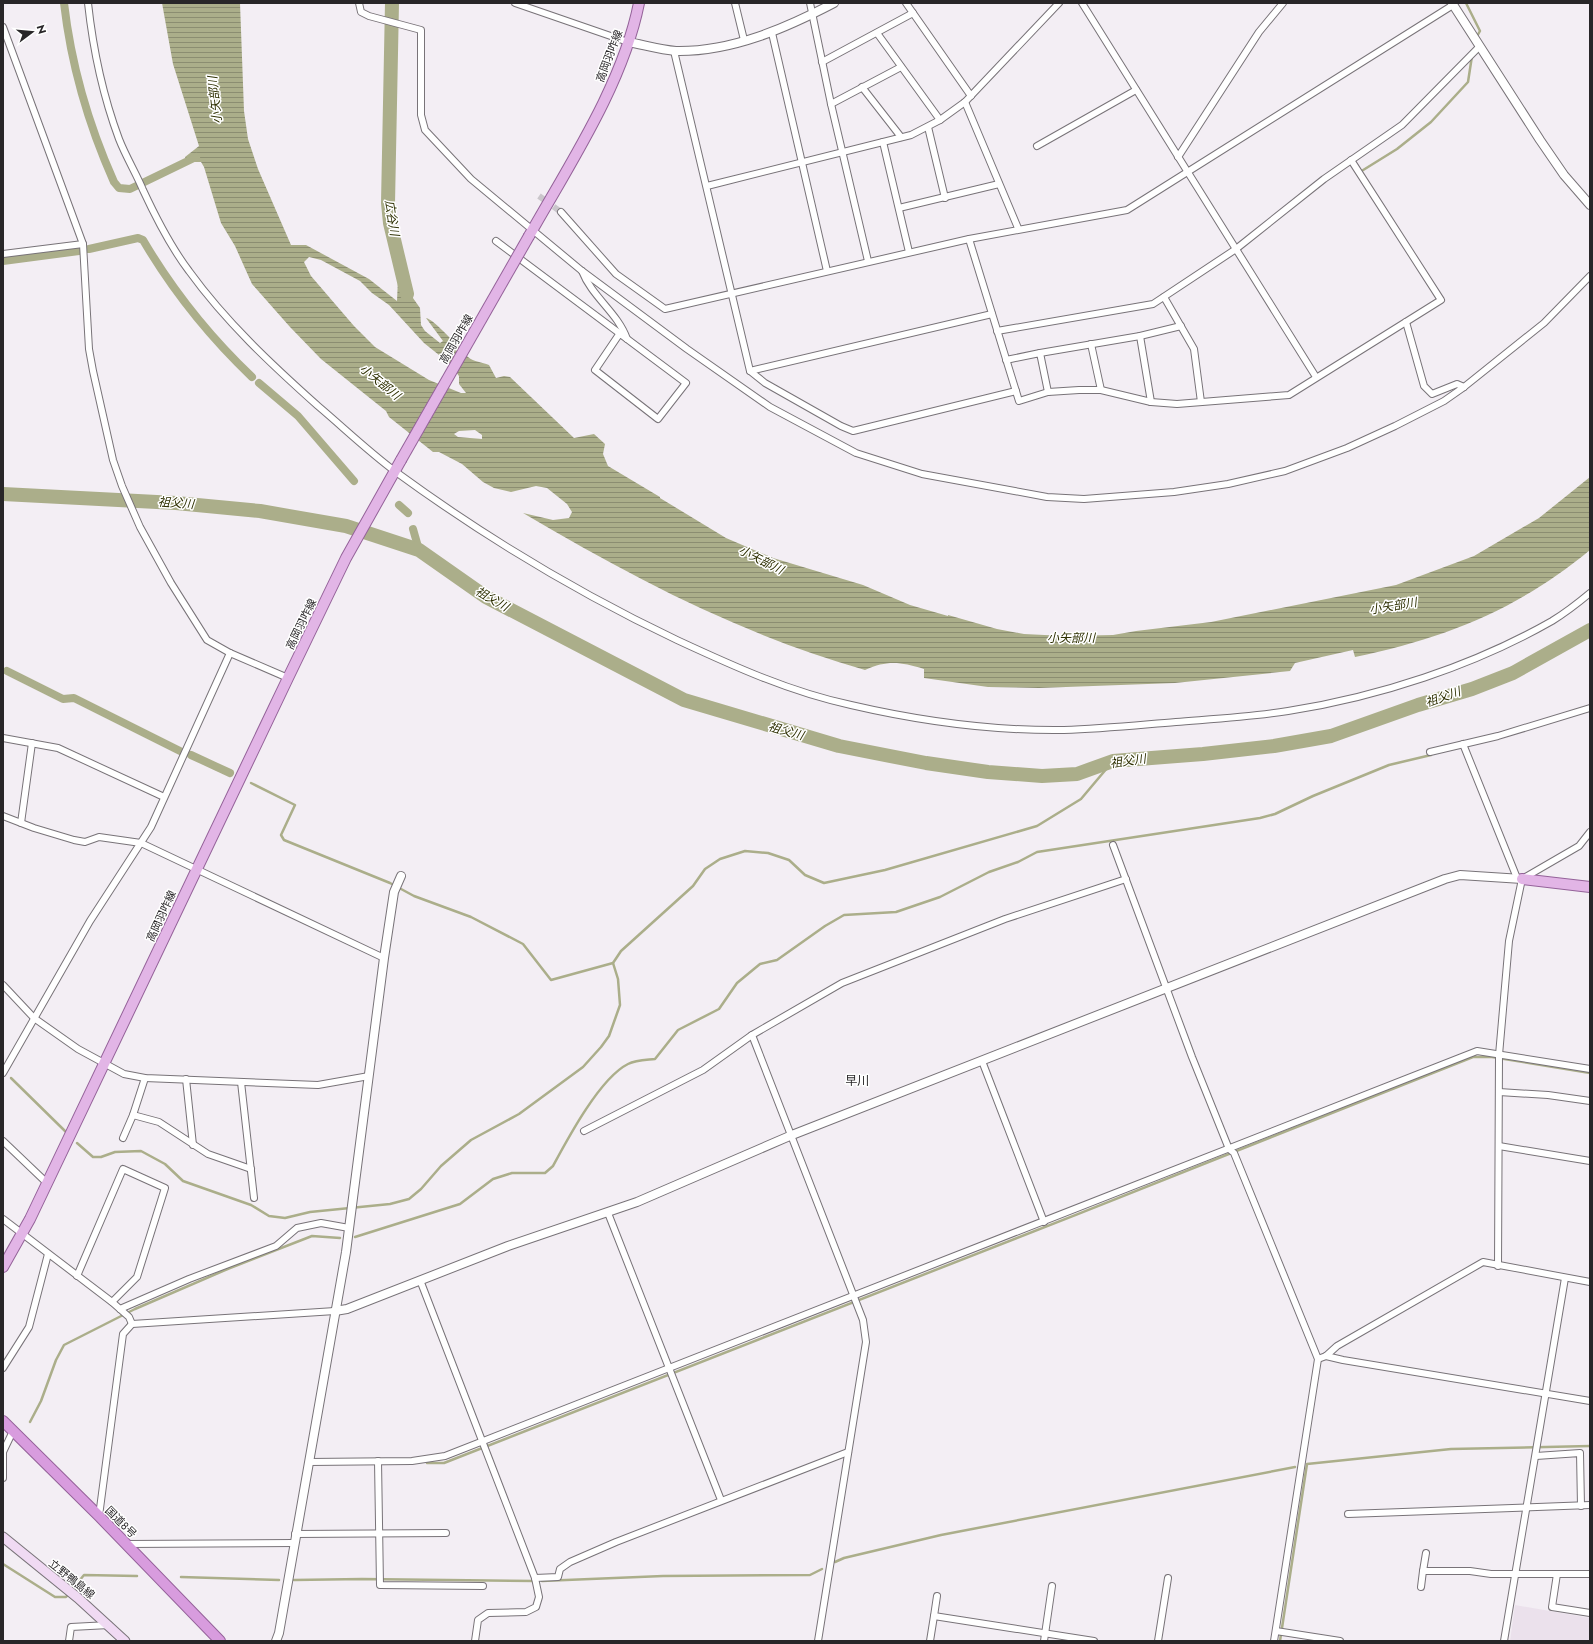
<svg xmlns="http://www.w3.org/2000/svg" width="1593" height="1644" font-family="Jost,'Noto Sans JP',sans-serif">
  <defs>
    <pattern id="water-rules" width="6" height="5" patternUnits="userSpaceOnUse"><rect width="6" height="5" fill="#abae8a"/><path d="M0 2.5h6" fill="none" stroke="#8b8d71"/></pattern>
  </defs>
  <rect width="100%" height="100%" fill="#f3eef4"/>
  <path fill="#ebe1ec" d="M1515 1605 1590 1618V1641H1510Z"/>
  <path fill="url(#water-rules)" fill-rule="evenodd" d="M162 3H240L244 111 248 139 258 169 291 245H306L369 279 397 301 398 278 409 275 413 298 420 308 421 325 425 331 440 343 443 341 426 318C434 319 461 350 468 357 474 362 482 362 489 365L496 378 504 376 510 377 574 438 594 434 605 444 603 454 608 466 660 497V498L726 538 773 558 863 585 910 605 948 616V615L997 629 1024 634 1065 636 1113 635 1136 631 1211 622 1396 585 1474 556 1539 518 1590 477V550C1517 610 1446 638 1355 657L1353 650 1295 663 1290 671 1175 683 1039 688 988 687 924 678V669C900 662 888 660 865 670 740 634 635 579 523 513L553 520 569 518 572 512 567 504 547 488 536 486 511 492 494 488 483 482 462 464 439 452H433L389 417 386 411 321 359 290 327 252 284 235 246 221 223 204 167 201 162H187L185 157 199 146 173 64ZM309 257 321 260 360 281 372 293 389 305 424 343 449 363 459 376V384L466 393H461L429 380 375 347 354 326 311 276 304 262ZM475 430 482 435V439L458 437 454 434 459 431Z"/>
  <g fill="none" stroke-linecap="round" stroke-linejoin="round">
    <g stroke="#abae8a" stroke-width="2.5">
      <path d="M1466 3 1480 31 1476 38"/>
      <path d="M1360 172 1397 149 1431 122 1468 82 1472 56"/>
      <path d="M251 783 295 805 281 835 284 840 390 883 414 896 471 917 523 944 551 980 613 963 621 951 693 886 705 869 720 859 745 851 768 853 789 860 805 875 824 883 885 870 1037 826 1081 799 1113 761"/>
      <path d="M11 1078 66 1132"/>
      <path d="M77 1143 93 1157H101L115 1152 141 1151 165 1164 183 1181 251 1205 269 1216 285 1218 310 1212 390 1204 409 1199 421 1189 441 1166 471 1140 519 1114 583 1067 601 1047 609 1036 620 1005 618 979 613 963"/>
      <path d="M355 1237 460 1204 493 1179 512 1173H545L553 1166C568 1138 600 1078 628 1064 636 1060 647 1060 655 1059L678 1030 719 1009 737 983 760 964 777 960 825 926 844 915 896 912 940 897 989 872 1018 862 1037 852 1260 818 1275 814 1313 796 1389 765 1431 755"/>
      <path d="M30 1422 41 1401 56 1360 64 1345 135 1309 230 1268 312 1236 340 1238"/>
      <path d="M427 1463H444C787 1327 1131 1195 1473 1057H1492L1590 1073"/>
      <path d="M835 1562 844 1558 941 1535 1295 1467"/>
      <path d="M3 1564 55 1597H66L84 1575 137 1576"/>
      <path d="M181 1577 279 1580"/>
      <path d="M294 1580 362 1579 535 1581"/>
      <path d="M542 1581 663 1576 810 1575 822 1569"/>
      <path d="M1280 1641 1307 1464 1451 1449 1590 1446"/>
    </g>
    <g stroke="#abae8a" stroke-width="8">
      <path d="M64 3C71 64 89 126 114 182L119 188 130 189 196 157"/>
      <path d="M89 249 138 238 143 240C173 291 209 336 252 377"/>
      <path d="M3 261 79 251"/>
      <path d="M259 383 298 416 354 481"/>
      <path d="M399 505 408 513"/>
      <path d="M413 529 419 550"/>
      <path d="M7 671 63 699 74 698 180 751"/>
      <path d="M191 755 230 773"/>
    </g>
    <g stroke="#abae8a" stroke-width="14">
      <path d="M392 3 388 203 390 223 407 294"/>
      <path d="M3 494 176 503 260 511 346 526 419 550 486 597 684 700 839 746 926 763 988 772 1042 776 1077 774 1113 761 1203 754 1274 746 1331 736 1418 705 1472 689 1513 673 1590 630"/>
    </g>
    <path stroke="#cac6cb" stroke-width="6" stroke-dasharray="6 3" stroke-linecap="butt" d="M539 196 561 212"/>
    <g stroke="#787378" stroke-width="8">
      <g id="minor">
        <path d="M88 3C93 49 103 96 119 139 126 157 136 173 143 190 156 218 170 246 189 271 226 322 271 364 318 406 344 428 369 452 396 472 485 537 578 593 677 640 733 666 790 692 851 705 920 721 994 731 1064 730 1102 729 1139 725 1176 722 1213 719 1251 717 1288 711 1378 697 1473 666 1552 621 1565 613 1578 603 1590 593"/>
        <path d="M359 3 361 12 369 16 421 30V115L425 130 471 179 582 271 687 349 770 407 856 453 922 474 1047 497 1084 499 1174 492 1228 484 1285 471 1347 448 1395 426 1444 401 1464 387 1544 323 1590 276"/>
        <path d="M515 3 628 42"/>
        <path d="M735 3 744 40"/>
        <path d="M810 3 831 104 868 261"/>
        <path d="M906 3 971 96"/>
        <path d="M1082 3 1316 377"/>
        <path d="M3 27 83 244 89 349 93 371 113 460 122 486 140 527 171 583 207 640 230 653 288 678"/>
        <path d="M772 33 827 271"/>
        <path d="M877 33 940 120"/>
        <path d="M674 51 750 371 765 383 841 426 853 431 1016 391"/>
        <path d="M822 62 913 13"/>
        <path d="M862 87 901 137"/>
        <path d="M965 102 1018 228"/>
        <path d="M831 104 901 67"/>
        <path d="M928 127 945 198"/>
        <path d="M883 142 909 252"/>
        <path d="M1037 146 1136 90"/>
        <path d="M1178 157 1259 32 1283 3"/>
        <path d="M707 186 911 135 940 120 965 102 1059 3"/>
        <path d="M899 208 999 184"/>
        <path d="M561 212 616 274 665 309 969 239 1127 210 1453 5"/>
        <path d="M969 239 1019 401 1048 392 1079 390H1101L1151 402 1177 404 1289 395 1441 300 1351 160"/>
        <path d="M496 241 686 383 658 419 595 370 620 333"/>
        <path d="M3 254 83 244"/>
        <path d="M582 271C592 297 618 313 627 339"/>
        <path d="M1164 297 1194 349 1201 402"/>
        <path d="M1406 322 1424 386 1432 394 1457 384 1464 387"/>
        <path d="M997 331 1153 304 1236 249 1324 179 1402 125 1480 46"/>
        <path d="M1140 336 1151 402"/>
        <path d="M1091 344 1101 390"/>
        <path d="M1040 353 1140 336 1181 326"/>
        <path d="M1006 360 1040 353 1048 392"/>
        <path d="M750 371 992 314"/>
        <path d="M3 738 58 748 164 797"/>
        <path d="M1463 744 1517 878"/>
        <path d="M1430 752 1498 736 1590 708"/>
        <path d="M3 816 34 828 74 840 85 842 99 837 141 843 384 958"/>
        <path d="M21 823 32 743"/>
        <path d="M1113 845 1192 1057 1229 1149 1234 1153 1318 1359 1274 1641"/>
        <path d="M3 985 34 1018 78 1049 124 1074 145 1078 318 1085 369 1076"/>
        <path d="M752 1035 863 1320 866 1342 818 1641"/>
        <path d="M982 1061 1044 1222"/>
        <path d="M3 1073 90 921 151 827 230 653"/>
        <path d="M186 1079 193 1145"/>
        <path d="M241 1082 254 1198"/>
        <path d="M1499 1092 1548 1095 1590 1101"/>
        <path d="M133 1115 159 1122 208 1154 251 1169"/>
        <path d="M584 1131 703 1070 752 1035 842 983 1005 919 1126 879"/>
        <path d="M123 1138 133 1115 145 1078"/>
        <path d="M3 1141 47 1183"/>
        <path d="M1499 1146 1590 1161"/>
        <path d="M608 1213 721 1500"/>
        <path d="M3 1219 112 1302 129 1317 132 1324"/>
        <path d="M1498 1266 1499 1055 1509 941 1522 879 1579 846 1590 832"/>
        <path d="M77 1276 123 1169 165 1188 137 1277 112 1302"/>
        <path d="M420 1280 535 1578 539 1597 536 1607 526 1612 488 1613 478 1620 475 1641"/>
        <path d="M120 1309 189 1279 276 1246 297 1228 321 1223 349 1228"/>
        <path d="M1326 1356 1343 1360 1590 1401"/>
        <path d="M1318 1359 1326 1356 1337 1346 1483 1262 1590 1282"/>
        <path d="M3 1368 29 1327 48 1254"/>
        <path d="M1536 1456 1580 1453 1581 1506"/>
        <path d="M378 1461 380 1585 483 1586"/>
        <path d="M309 1462 412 1461 445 1456 1477 1051 1590 1069"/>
        <path d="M3 1478V1452L13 1431"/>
        <path d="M1348 1514 1590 1505"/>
        <path d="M99 1516 123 1334 132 1324 335 1311"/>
        <path d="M295 1534 446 1533"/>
        <path d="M127 1544 294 1543"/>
        <path d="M1426 1553 1423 1571H1470L1491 1574H1590"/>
        <path d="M1557 1574 1552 1607 1590 1613"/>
        <path d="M535 1578 558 1577 560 1569 570 1562 616 1542 848 1452"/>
        <path d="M1421 1587 1423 1571"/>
        <path d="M934 1616 937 1596"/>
        <path d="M1276 1631 1340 1641"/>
        <path d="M69 1641 71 1627 109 1625"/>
        <path d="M930 1641 934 1616 1094 1641"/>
        <path d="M1044 1641 1052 1586"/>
        <path d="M1158 1641 1168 1578"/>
        <path d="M1504 1641 1565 1278"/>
      </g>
    </g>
    <g stroke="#787378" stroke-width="10">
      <g id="tertiary">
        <path d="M1452 3 1540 140 1564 175 1590 205"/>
        <path d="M628 42C644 45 661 50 676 51 732 52 786 28 834 3"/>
        <path d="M335 1311 347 1309 508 1246 637 1202 792 1135 1445 879 1460 875 1522 879"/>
        <path d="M276 1641 279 1633 346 1252 384 958 394 892 401 876"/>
      </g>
    </g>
    <g stroke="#787378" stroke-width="11">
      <path id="secondary" d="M3 1537 78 1598 125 1641"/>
    </g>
    <g stroke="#946299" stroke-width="12">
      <g id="primary">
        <path d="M529 236C569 165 623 84 639 3"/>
        <path d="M1522 879 1590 887"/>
        <path d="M3 1267 30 1219 288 678 346 558 401 460"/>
      </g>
    </g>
    <g stroke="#946299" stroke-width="12">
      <path id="trunk" d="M3 1421 99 1516 220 1641"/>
    </g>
    <use href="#minor" stroke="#fff" stroke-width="6"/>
    <use href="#tertiary" stroke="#fff" stroke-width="8"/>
    <use href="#secondary" stroke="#f0daf3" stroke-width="9"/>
    <use href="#primary" stroke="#e2b5e6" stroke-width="10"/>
    <use href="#trunk" stroke="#d89cde" stroke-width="10"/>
    <g stroke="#946299" stroke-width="12" stroke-linecap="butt">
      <path id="primary-bridge" d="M401 460 529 236"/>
    </g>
    <use href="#primary-bridge" stroke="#e2b5e6" stroke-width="10"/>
  </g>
  <g text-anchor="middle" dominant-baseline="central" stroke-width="3" stroke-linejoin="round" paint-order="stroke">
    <g font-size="11" fill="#282628" stroke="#fff">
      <text transform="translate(609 56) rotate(-69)">高岡羽咋線</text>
      <text transform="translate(456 339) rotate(-60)">高岡羽咋線</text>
      <text transform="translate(301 624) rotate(-64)">高岡羽咋線</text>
      <text transform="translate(161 916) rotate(-65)">高岡羽咋線</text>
      <text transform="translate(121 1522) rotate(45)">国道8号</text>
      <text transform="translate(72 1579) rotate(39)">立野鴨島線</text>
    </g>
    <g font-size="12" font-style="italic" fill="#2d2f01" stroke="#fff">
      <text transform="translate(215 100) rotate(-96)">小矢部川</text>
      <text transform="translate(392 218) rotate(81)">広谷川</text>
      <text transform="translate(380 382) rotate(39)">小矢部川</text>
      <text transform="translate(176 503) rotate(4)">祖父川</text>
      <text transform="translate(761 560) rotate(27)">小矢部川</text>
      <text transform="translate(492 599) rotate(30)">祖父川</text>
      <text transform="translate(1393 606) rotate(-9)">小矢部川</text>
      <text x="1071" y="638">小矢部川</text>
      <text transform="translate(1443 697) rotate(-19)">祖父川</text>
      <text transform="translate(786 731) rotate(16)">祖父川</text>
      <text transform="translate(1128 761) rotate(-8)">祖父川</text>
    </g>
    <g font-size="12" fill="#282628" stroke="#fff">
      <text x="857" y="1081">早川</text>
    </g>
  </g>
  <rect width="1593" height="1644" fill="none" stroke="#282628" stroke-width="8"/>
  <g transform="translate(32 32) rotate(74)" stroke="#ffffff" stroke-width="3" paint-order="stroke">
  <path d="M0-3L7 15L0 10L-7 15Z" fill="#282628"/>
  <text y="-6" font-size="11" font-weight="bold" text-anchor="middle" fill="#282628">N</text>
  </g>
</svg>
